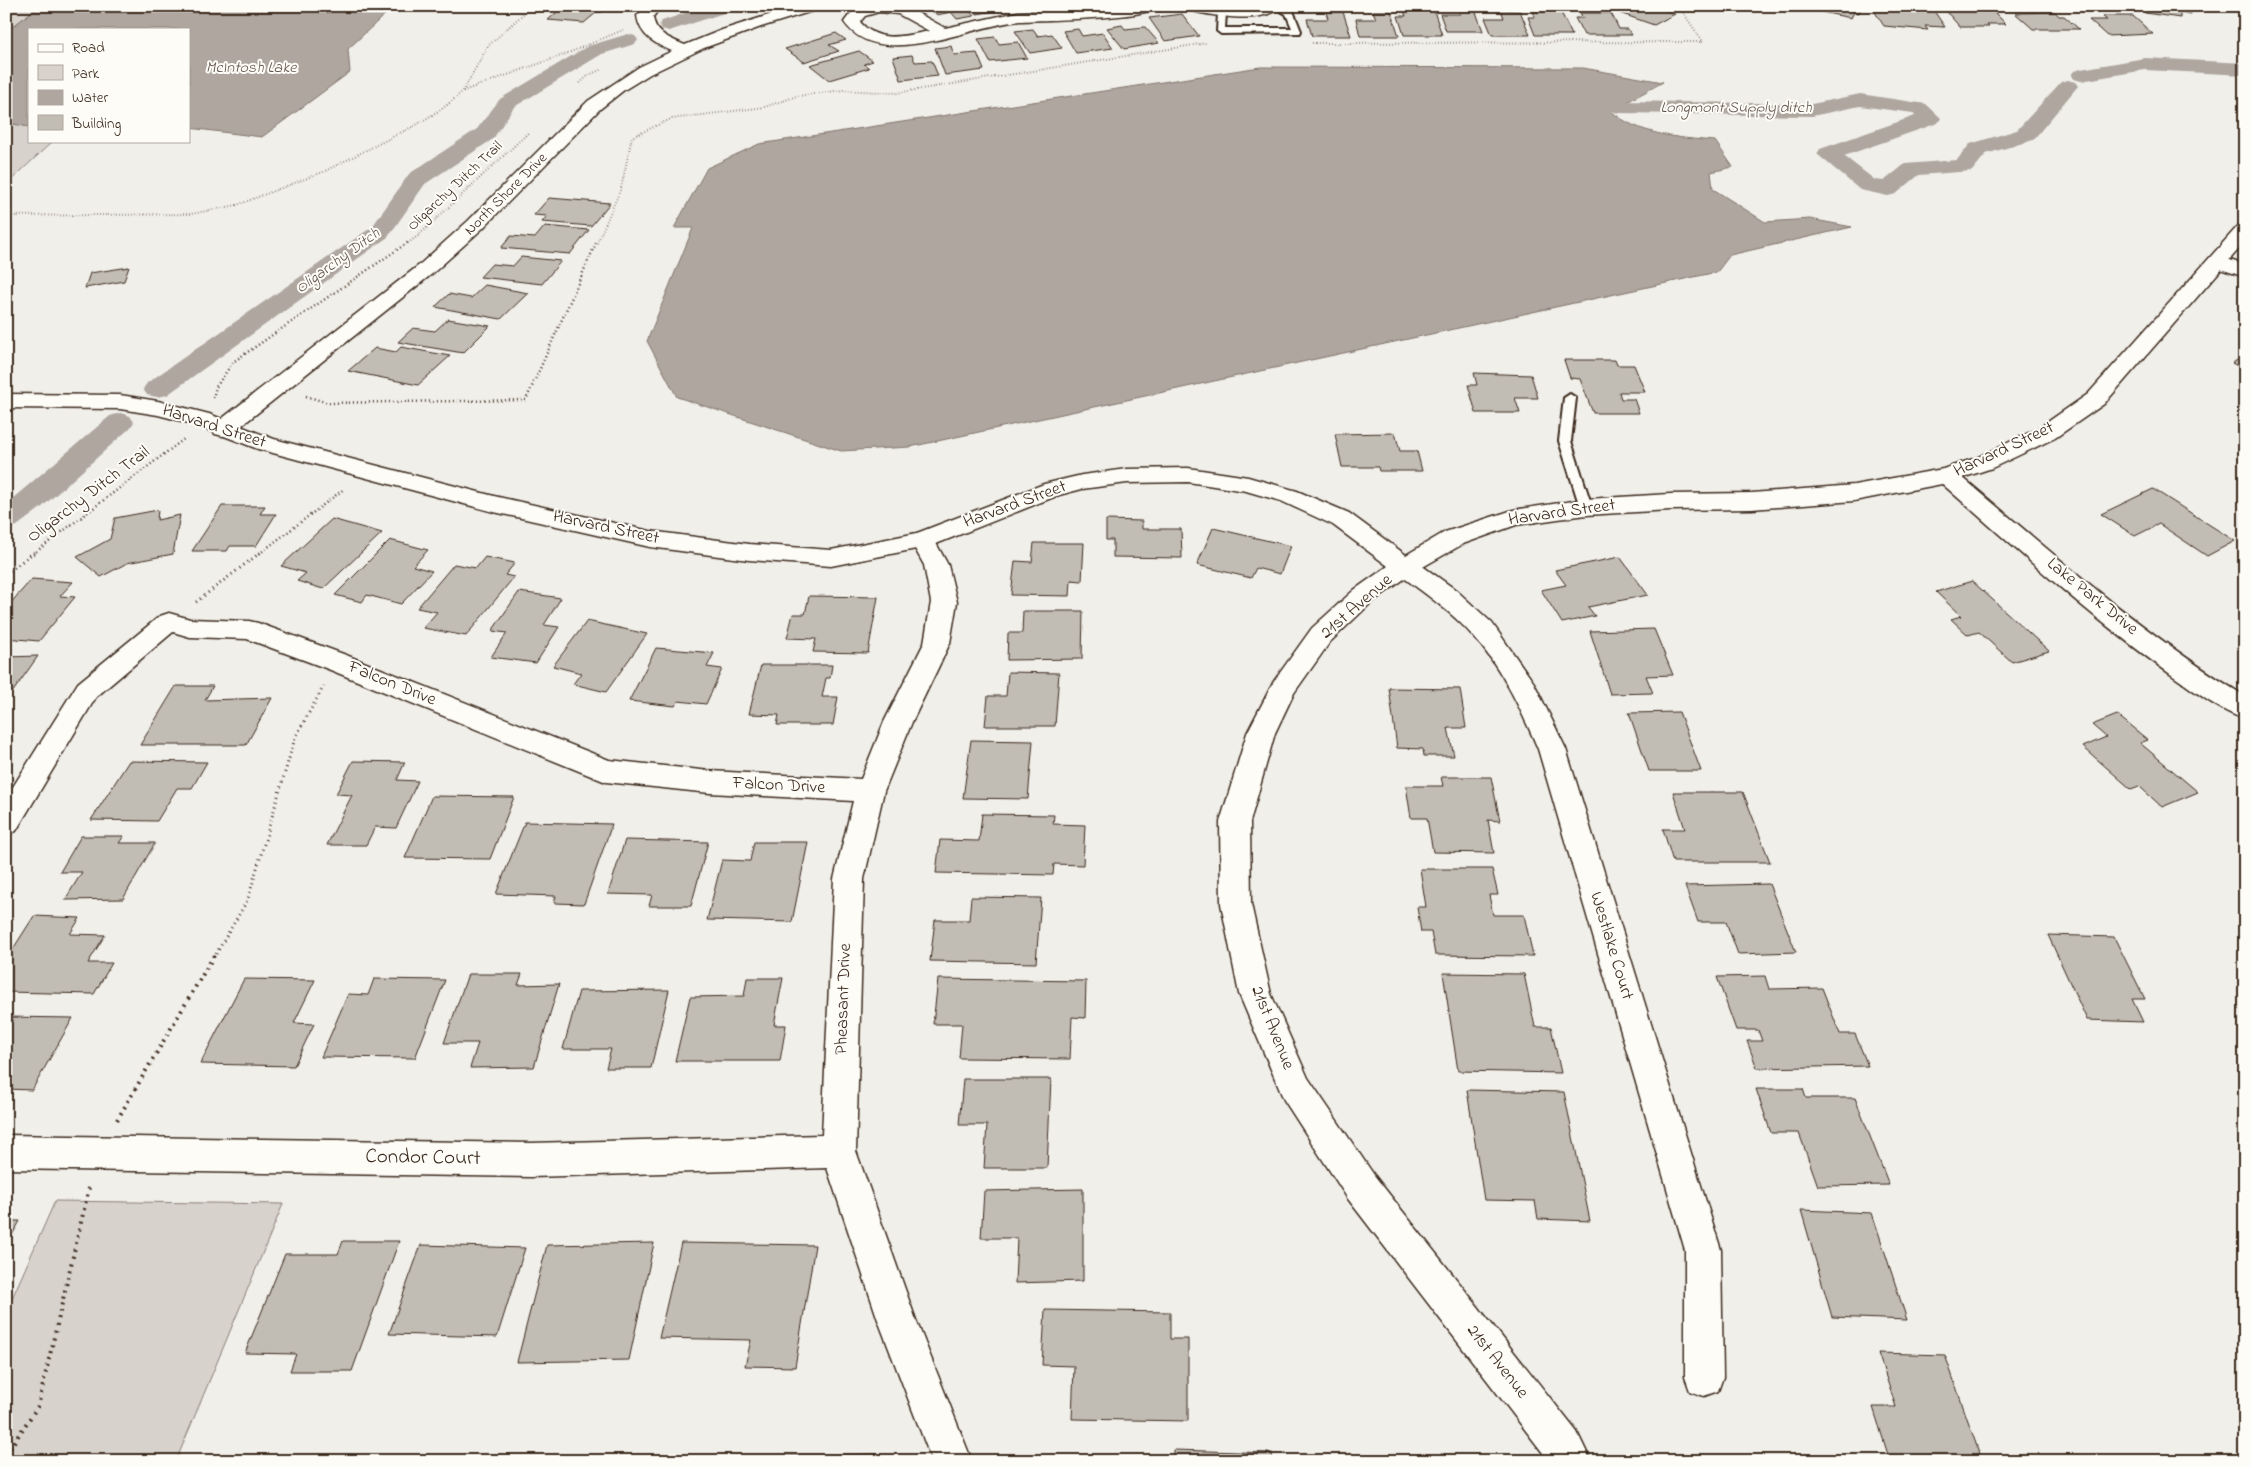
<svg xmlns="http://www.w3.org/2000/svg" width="2251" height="1467" font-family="'Indie Flower',sans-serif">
  <rect width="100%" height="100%" fill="#f1efea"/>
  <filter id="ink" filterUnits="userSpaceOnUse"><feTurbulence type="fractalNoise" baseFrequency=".02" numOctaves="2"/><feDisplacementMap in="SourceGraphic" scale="10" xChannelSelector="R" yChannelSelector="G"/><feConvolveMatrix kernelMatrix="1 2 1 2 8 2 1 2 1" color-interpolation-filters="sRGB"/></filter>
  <g filter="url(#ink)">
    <g fill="#d7d2cc" stroke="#897e75">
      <path d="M6 6H39L6 32Z"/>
      <path d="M6 121 29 127V141H53L6 185Z"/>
      <path d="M55 1201 283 1204 176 1461H6V1312Z"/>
    </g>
    <g fill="#aea69f" stroke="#80746b">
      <path d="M39 6H394L348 49 350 72 262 137 189 128V29H29V127L8 123 6 121V32Z"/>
      <path d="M1260 67 1583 68 1663 82 1611 111C1638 135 1680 138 1715 141L1733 167 1711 172 1713 189 1765 222 1810 219 1852 227 1730 255 1717 272 910 447 841 451 677 397 647 341 693 228H674L707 168 759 144Z"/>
    </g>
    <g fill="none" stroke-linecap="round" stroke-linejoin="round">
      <g fill="#aea69f" fill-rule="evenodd">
        <path d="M706 6H735L733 10 669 31 662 29 659 25 662 21Z"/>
        <path d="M628 34 635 36 638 40 635 44 602 54 514 107 493 139 425 184 388 237 167 395 157 397 147 395 143 389 147 383 372 227 409 174 477 129 500 99 588 46Z"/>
        <path d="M2145 58 2245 63V75L2145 70 2081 81 2074 79 2071 75 2074 71 2081 69Z"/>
        <path d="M2068 80 2075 82 2078 86 2033 140 1986 154 1972 171 1919 175 1896 194 1888 196 1860 190 1817 154 1820 149 1915 116 1913 113 1860 106 1812 116 1618 113 1611 111 1607 107 1611 103 1618 101 1812 104 1860 94 1926 104 1941 118 1938 123 1844 156 1875 180 1884 181 1905 164 1957 160 1970 144 2017 130 2061 82Z"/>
        <path d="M120 413 130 416 134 422 130 428 41 508 17 526 6 529V504L110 416Z"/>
      </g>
    </g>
    <g fill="#c1bcb4" stroke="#3b2a1e">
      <path d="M564 6H610L602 12H597L584 23 548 20Z"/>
      <path d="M929 6H965L974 16 957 19 951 12 937 15Z"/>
      <path d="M973 6H992L995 11 977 14Z"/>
      <path d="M1613 6 1631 8 1653 6 1675 14 1654 25 1608 9Z"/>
      <path d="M1792 6H1862L1859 13 1854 12 1851 18Z"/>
      <path d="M2145 6H2189L2190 14 2180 12V18L2145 13Z"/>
      <path d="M1457 7H1474L1483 31H1446L1440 14H1460Z"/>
      <path d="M1962 8H1990L2006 24H1986L1989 27H1960L1945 10H1964Z"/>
      <path d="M1873 9 1934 11 1945 27 1925 26 1928 30 1884 26Z"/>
      <path d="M1501 10 1520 11 1530 35H1492L1485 18H1504Z"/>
      <path d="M1373 11H1391L1399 36H1360L1356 19H1376Z"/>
      <path d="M1404 11H1434L1442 35H1404L1398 16H1406Z"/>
      <path d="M1326 12H1343L1351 36H1312L1307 19H1328Z"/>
      <path d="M1533 12H1561L1572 35H1535L1528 17H1535Z"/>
      <path d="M2055 12 2059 16H2064L2079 29H2033L2015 13Z"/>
      <path d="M1580 13H1611L1619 29H1628L1632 35H1584L1575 18H1583Z"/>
      <path d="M1182 14 1199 36 1165 41 1149 18Z"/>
      <path d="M2102 16H2133L2153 34 2107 36 2089 20H2107Z"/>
      <path d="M1122 25 1125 29 1145 27 1159 43 1124 49 1107 28Z"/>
      <path d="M1033 29 1038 36 1052 34 1062 48 1030 53 1015 31Z"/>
      <path d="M1078 29 1082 36 1103 33 1113 48 1076 53 1063 31Z"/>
      <path d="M836 33 846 40 829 45 839 51 804 62 785 49Z"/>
      <path d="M995 37 999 44 1018 42 1027 58 990 62 978 39Z"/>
      <path d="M951 46 954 55 977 53 984 70 945 75 935 48Z"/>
      <path d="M859 51 873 61 864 64 869 68 829 80 810 65Z"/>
      <path d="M912 55 915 62 932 61 938 76 901 80 893 57Z"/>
      <path d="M549 198 610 203 591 226 542 222 547 216 534 215Z"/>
      <path d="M545 226 589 230 570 254 501 248 511 236 535 238Z"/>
      <path d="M521 257 561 261 542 284 480 277 492 264 513 266Z"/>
      <path d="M129 267 124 281 85 288 90 273Z"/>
      <path d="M485 285 528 293 501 319 435 307 449 294 471 298Z"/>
      <path d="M448 319 490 326 463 353 398 342 413 328 435 331Z"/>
      <path d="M401 347 450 356 418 385 348 371 375 348 396 352Z"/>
      <path d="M2245 356V370L2232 363Z"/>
      <path d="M1564 360H1615L1617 365H1634L1645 392H1619L1621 399H1634L1639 413H1593L1580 379 1570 378Z"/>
      <path d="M1474 373 1531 375 1538 398H1515L1520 413H1476L1468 385H1477Z"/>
      <path d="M1395 433 1400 451H1417L1422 471H1379L1378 467H1342L1335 434Z"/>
      <path d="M2153 489 2235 541 2207 556 2159 524 2135 536 2101 514Z"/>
      <path d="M222 506H265L260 514H276L256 546H230L227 551H192Z"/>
      <path d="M158 510 157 520 180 515 173 554 127 563 101 577 77 557 110 539 115 518Z"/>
      <path d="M332 519 382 533 323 589 297 581 306 573 281 566Z"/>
      <path d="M1106 520 1142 521V529H1181L1182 558 1113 557V540H1106Z"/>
      <path d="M1213 528 1291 546 1280 574 1256 568 1251 578 1197 565Z"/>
      <path d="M390 540 428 550 413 566 432 571 401 604 367 595 362 602 335 595Z"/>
      <path d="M1034 543H1084L1082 581 1071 580 1070 596 1011 595 1015 561 1032 562Z"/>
      <path d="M485 557 515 563 505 575 514 577 466 636 423 628 437 612 417 608 454 564 476 568Z"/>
      <path d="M1620 557 1648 595 1588 607 1595 616 1562 623 1541 590 1566 585 1555 570Z"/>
      <path d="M32 579 73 582 60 596 75 597 39 641 6 638V608Z"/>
      <path d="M1972 581 2049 651 2012 662 1979 632 1968 635 1951 619 1961 616 1936 592Z"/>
      <path d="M519 592 561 598 544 625 559 627 536 663 491 657 507 633 492 631Z"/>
      <path d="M809 596 878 597 868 653 813 652 816 639 787 638 793 614H805Z"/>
      <path d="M1023 611H1083L1082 659 1007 660 1008 633H1022Z"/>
      <path d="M587 621 647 634 606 692 573 684 581 673 553 666Z"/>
      <path d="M1654 629 1673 675 1646 676 1653 693 1610 694 1590 631Z"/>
      <path d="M656 648 714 653 707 667 722 669 706 704 678 701 675 706 629 701Z"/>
      <path d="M38 656 12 693H6V657Z"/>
      <path d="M761 665H832L830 678H826L822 697H838L833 725H777L779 715 749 714Z"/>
      <path d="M1008 672 1059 673 1055 726H985L988 696H1006Z"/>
      <path d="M176 686H213L205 700 272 698 246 745H140Z"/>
      <path d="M1389 688 1460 689 1466 728H1448L1454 756H1424L1423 749 1397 748Z"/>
      <path d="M1679 712 1701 771H1649L1629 713Z"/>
      <path d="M2117 715 2148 740 2140 743 2198 792 2162 807 2139 786 2131 789 2083 747 2106 737 2092 725Z"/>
      <path d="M971 740 1033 741 1028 799 963 798Z"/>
      <path d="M129 761 207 762 192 788H177L157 821 91 820Z"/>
      <path d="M353 761 405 762 397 780 418 781 396 828 375 827 366 845H327L352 795 336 794Z"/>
      <path d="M1441 777H1491L1500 821 1488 820 1494 853 1433 852 1427 818H1411L1406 786H1443Z"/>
      <path d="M1673 792H1743L1770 862H1673L1663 829H1685Z"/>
      <path d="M432 796 514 797 490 859 405 858Z"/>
      <path d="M982 814 1054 815 1053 824 1085 825 1083 865 1054 864 1053 875 936 873 940 840 979 841Z"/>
      <path d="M525 822 612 824 584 904 554 903 556 896 496 894Z"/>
      <path d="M81 836H124L119 843H155L123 899 65 900 82 872H60Z"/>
      <path d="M625 840 708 842 691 906H649L652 895 608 894Z"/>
      <path d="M754 842H808L792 922 707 920 722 860 750 861Z"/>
      <path d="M1420 869H1492L1498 895H1489L1493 915H1524L1533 956 1435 955 1431 932H1421L1417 907H1426Z"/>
      <path d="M1769 884 1796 952 1738 954 1726 922H1698L1685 886Z"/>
      <path d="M971 897 1041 898 1036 963 930 961 935 920H969Z"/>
      <path d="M34 916 80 918 70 934 105 935 88 963H112L94 994 6 992V960Z"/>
      <path d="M2048 935 2114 937 2145 999H2132L2143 1022 2087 1020Z"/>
      <path d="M1443 973 1524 974 1535 1027H1551L1561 1073 1458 1071Z"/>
      <path d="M468 974H522L518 985 559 984 534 1067 470 1068 478 1043H444Z"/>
      <path d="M1765 976 1769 989 1822 988 1840 1034H1855L1868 1066 1757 1068 1747 1041H1762L1758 1030H1736L1717 977Z"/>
      <path d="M747 978H783L774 1025H786L780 1061H675L690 997 744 996Z"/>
      <path d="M244 979 315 980 294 1023 314 1024 294 1066 200 1064Z"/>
      <path d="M374 979 445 980 415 1058 321 1057 348 994 368 995Z"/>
      <path d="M938 979 1086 981 1085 1018 1072 1017 1070 1059 959 1058 962 1024H933Z"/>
      <path d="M669 990 651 1068H606L611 1049H563L579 991Z"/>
      <path d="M6 1017 73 1018 32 1090 6 1089Z"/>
      <path d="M963 1079H1051L1047 1168H984L987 1125H959Z"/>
      <path d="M1756 1089H1803L1806 1098H1855L1889 1185 1818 1186 1799 1133H1771Z"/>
      <path d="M1467 1090 1564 1092 1590 1221 1538 1219 1535 1201 1484 1200Z"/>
      <path d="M1083 1189V1281L1015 1283 1017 1238H981L984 1191Z"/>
      <path d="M1801 1210 1872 1213 1907 1320 1832 1317Z"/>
      <path d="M6 1221H20L6 1246Z"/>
      <path d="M343 1241H399L352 1371H290L296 1354 245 1353 285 1254H338Z"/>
      <path d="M654 1243 629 1360 517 1362 547 1245Z"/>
      <path d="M681 1243 815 1245 795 1367 745 1366 751 1340 659 1338Z"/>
      <path d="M421 1245 525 1248 497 1337 389 1334Z"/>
      <path d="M1045 1310 1170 1312V1339H1188V1421L1072 1419 1074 1366 1042 1365Z"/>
      <path d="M1878 1353 1945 1355 1982 1461H1890L1873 1407H1896Z"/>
      <path d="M1174 1450 1272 1453 1273 1461H1174Z"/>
      <path d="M878 1454V1461H775L776 1456Z"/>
    </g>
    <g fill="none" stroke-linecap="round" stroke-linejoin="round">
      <g stroke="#3b2a1e" stroke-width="4">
        <g id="service">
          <path d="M1272 6H1283L1293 11 1301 31 1300 33 1221 34 1217 31 1218 13 1222 11 1226 13 1225 28H1292L1286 14Z"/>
          <path d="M1570 394 1576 398 1571 441 1592 507 1586 511 1580 507 1559 441 1564 398Z"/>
        </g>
      </g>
      <g stroke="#3b2a1e" stroke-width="3">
        <g id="minor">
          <path d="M646 6H661L653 17C655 34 671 39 685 45L722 30 797 6H821L819 9 761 27 704 48 650 74 624 90 600 109 482 229 432 274 231 434 223 436 215 434 212 429 215 424 418 266 468 221 588 101 639 67 672 51C655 44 640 36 637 16Z"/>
          <path d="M863 6H905L945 28 1018 12 1123 6H1159C1149 19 1042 20 1020 21 970 25 879 73 844 22L850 14ZM879 12 898 14 929 31C904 36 879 44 860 22L865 16Z"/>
          <path d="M1183 6 1232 9 1280 6C1264 26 1206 15 1185 9Z"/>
          <path d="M2218 256 2245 265V277L2211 266 2208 262 2211 258Z"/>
          <path d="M1947 469 1955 471C2049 550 2140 632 2245 696V719C2219 711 2195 691 2173 676 2090 617 2015 548 1939 481L1935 476 1939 471Z"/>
          <path d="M922 532 931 534 948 565 957 602 950 643 912 722 884 791 864 879 856 1151 916 1320 972 1461H932L878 1320 827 1168 531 1177 6 1169V1135L531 1143 822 1135 834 879 853 801 710 793 606 782 328 669 247 639 190 637 173 632 96 697 16 831 6 835V798L78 683 160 616 169 613 190 619 249 621 258 623 346 655 609 760 710 771 861 779 884 722 924 643 931 602 924 565 910 540 913 534Z"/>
          <path d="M1405 558 1414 560 1456 590 1492 623 1534 683 1566 749 1721 1250 1723 1377 1718 1391 1704 1396 1690 1391 1685 1377V1250L1538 749C1521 710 1502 668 1473 636 1451 611 1423 592 1396 572L1393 566 1396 560Z"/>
        </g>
      </g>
      <g stroke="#3b2a1e" stroke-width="3">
        <path id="tertiary" d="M2245 224V242L2104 404 2055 438 1992 468 1947 483 1854 501 1752 509 1670 510 1586 515 1516 525 1463 544 1414 572 1372 602 1330 642 1294 693 1275 733 1250 822 1251 904 1271 994 1308 1078 1374 1175 1577 1432 1591 1461H1549L1348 1199 1284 1100 1239 994 1221 904 1220 822 1247 733 1274 681 1312 628 1354 590 1388 566 1333 525 1281 501 1246 491 1188 482 1127 483 1082 489 1059 495 931 546 831 566 749 560 650 547 494 512 258 449 193 424 158 415 120 409 6 408V394L120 395 158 401 209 414 274 439 494 496 650 531 749 544 831 550 917 533 1044 484 1082 475 1127 469 1188 468 1248 477 1297 491 1349 513 1406 555 1445 532 1513 510 1586 499 1670 494 1752 493 1854 485 1943 469 1976 458 2039 428 2088 394 2238 226Z"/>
      </g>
      <g stroke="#3b2a1e" stroke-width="2" stroke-dasharray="0.5 2.5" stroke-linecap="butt">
        <path d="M1312 43 1703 42 1679 6"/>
        <path d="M580 83 589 75 602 69"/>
        <path d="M463 91 566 54 623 30"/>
        <path d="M6 216 191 214 237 205 323 172 418 124 446 106 463 91 488 46 532 6"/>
        <path d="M408 243 418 236 528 133"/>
        <path d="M597 243 621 188 632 137 671 119 765 107 797 96 843 90 897 93 1206 43"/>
      </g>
      <g stroke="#3b2a1e" stroke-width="2.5" stroke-dasharray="1 3" stroke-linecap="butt">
        <path d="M306 396 328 403 526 400 597 241"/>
        <path d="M213 398 216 387 233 362 410 241"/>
        <path d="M33 554 184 439"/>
        <path d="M259 554 344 489"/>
      </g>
      <g stroke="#3b2a1e" stroke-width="3" stroke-dasharray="1 4" stroke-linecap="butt">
        <path d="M6 574 34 552"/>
        <path d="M196 602 261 552"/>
        <path d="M216 954 248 899 295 738 325 684"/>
      </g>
      <g stroke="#3b2a1e" stroke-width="4" stroke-dasharray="2 5" stroke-linecap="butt">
        <path d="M117 1120 216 952"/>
        <path d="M6 1454 38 1406 89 1188"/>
      </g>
      <use href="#service" fill="#fdfcf7" fill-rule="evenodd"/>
      <use href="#minor" fill="#fdfcf7" fill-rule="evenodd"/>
      <use href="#tertiary" fill="#fdfcf7" fill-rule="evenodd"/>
    </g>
  </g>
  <g text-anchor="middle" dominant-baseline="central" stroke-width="4" stroke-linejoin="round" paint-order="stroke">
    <g font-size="15" fill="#3b2a1e" stroke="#fdfcf7">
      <text transform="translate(455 186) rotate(-43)">Oligarchy Ditch Trail</text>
      <text transform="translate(506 194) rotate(-45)">North Shore Drive</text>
    </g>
    <g font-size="16" font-style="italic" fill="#63554b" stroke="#fdfcf7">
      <text x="251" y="68">McIntosh Lake</text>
      <text x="1736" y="108">Longmont Supply ditch</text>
      <text transform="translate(338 261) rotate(-36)">Oligarchy Ditch</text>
    </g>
    <g font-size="18" fill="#3b2a1e" stroke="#fdfcf7">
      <text transform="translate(214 427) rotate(18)">Harvard Street</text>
      <text transform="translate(2004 450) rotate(-25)">Harvard Street</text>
      <text transform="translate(89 495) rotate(-37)">Oligarchy Ditch Trail</text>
      <text transform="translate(1015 505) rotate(-20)">Harvard Street</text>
      <text transform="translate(1562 513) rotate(-8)">Harvard Street</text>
      <text transform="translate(606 528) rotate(12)">Harvard Street</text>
      <text transform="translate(2092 597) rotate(39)">Lake Park Drive</text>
      <text transform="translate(1357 607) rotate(-41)">21st Avenue</text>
      <text transform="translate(392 684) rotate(22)">Falcon Drive</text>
      <text transform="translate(779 786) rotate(3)">Falcon Drive</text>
      <text transform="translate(1611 946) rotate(73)">Westlake Court</text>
      <text transform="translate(844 999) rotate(-88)">Pheasant Drive</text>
      <text transform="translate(1272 1028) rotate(68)">21st Avenue</text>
      <text transform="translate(1497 1362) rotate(52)">21st Avenue</text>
    </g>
    <g font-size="21" fill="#3b2a1e" stroke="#fdfcf7">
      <text transform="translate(423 1158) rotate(1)">Condor Court</text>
    </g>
  </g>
  <rect width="2251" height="1467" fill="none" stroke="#fdfcf7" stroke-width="25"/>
  <rect x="12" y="12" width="2226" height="1442" fill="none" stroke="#3b2a1e" stroke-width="2" filter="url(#ink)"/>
  <rect x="28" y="28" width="162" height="115" fill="#fdfcf7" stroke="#afa8a0"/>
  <rect x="38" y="44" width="25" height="8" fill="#fdfcf7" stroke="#afa8a0"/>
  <text x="72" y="52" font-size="15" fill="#3b2a1e">Road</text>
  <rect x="38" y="65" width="25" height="15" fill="#d7d2cc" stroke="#afa8a0"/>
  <text x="72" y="78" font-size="15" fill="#3b2a1e">Park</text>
  <rect x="38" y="90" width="25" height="15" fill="#aea69f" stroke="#afa8a0"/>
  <text x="72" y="102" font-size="15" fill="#3b2a1e">Water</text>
  <rect x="38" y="115" width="25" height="15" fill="#c1bcb4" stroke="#afa8a0"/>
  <text x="72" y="128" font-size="15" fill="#3b2a1e">Building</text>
</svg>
